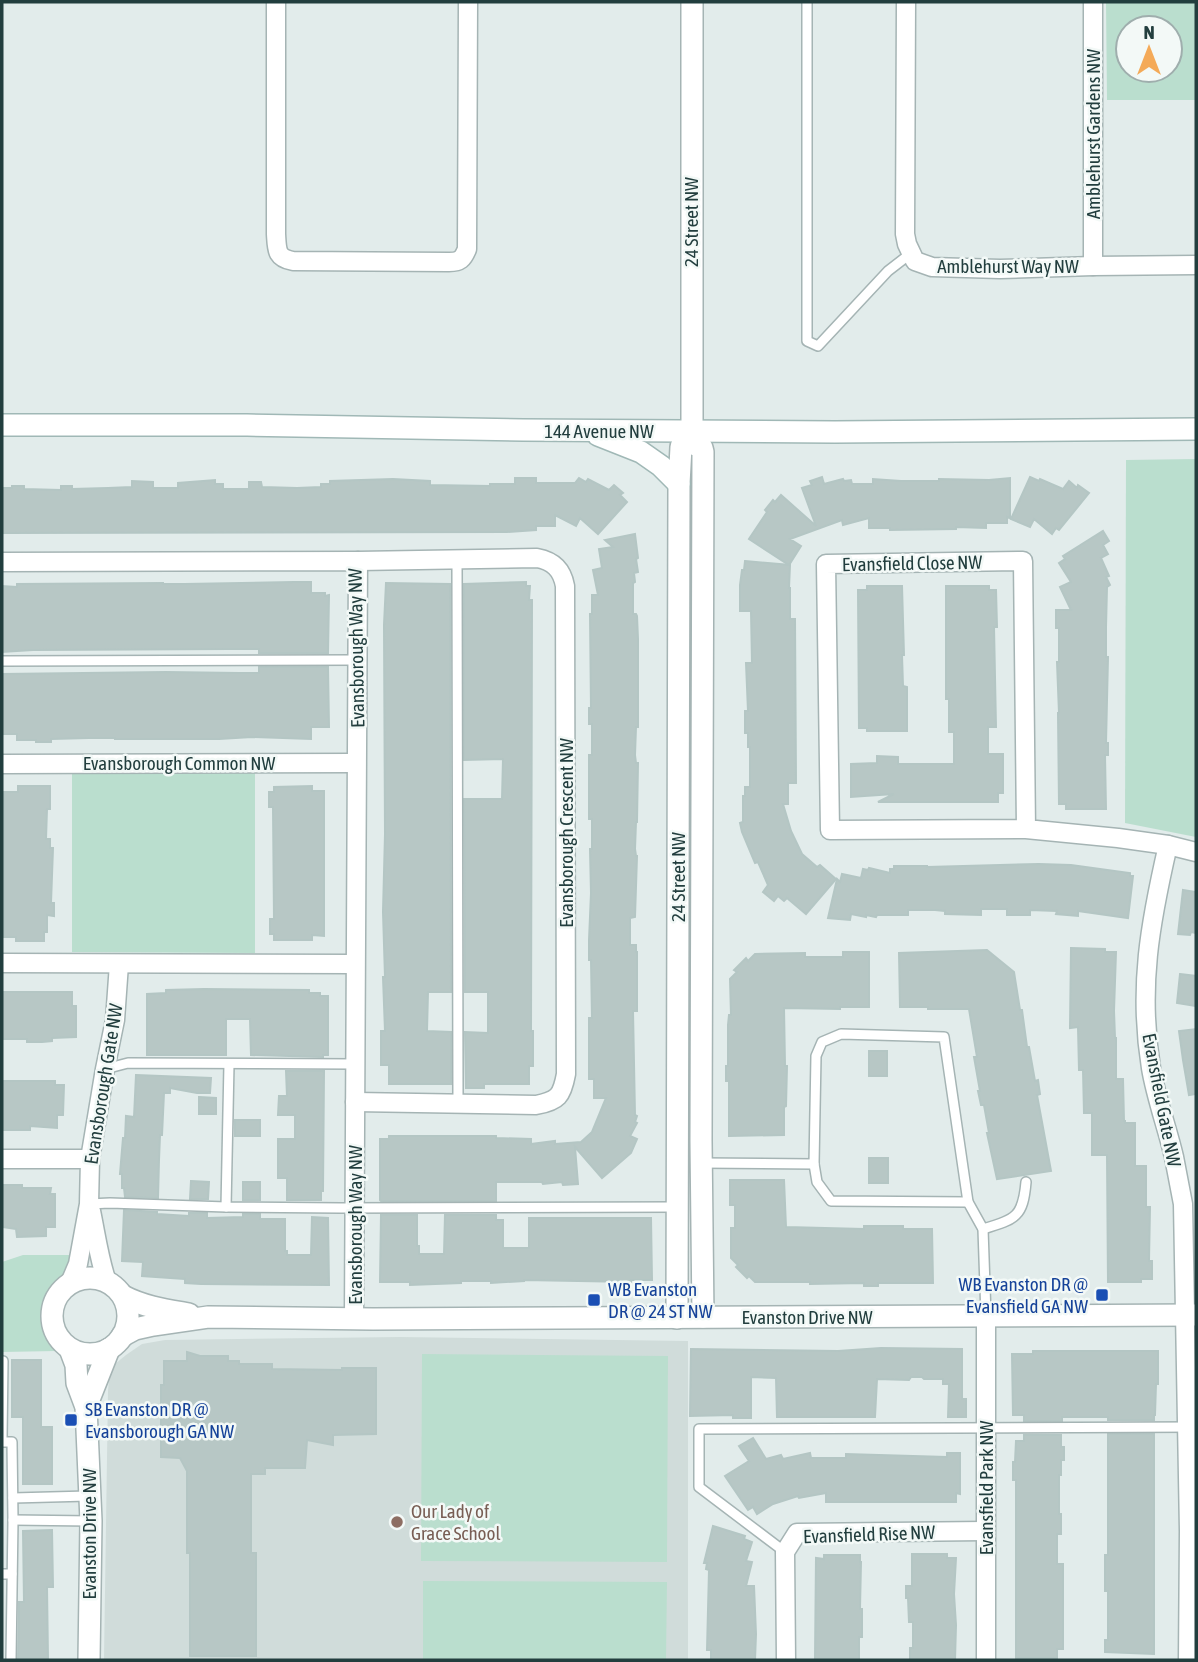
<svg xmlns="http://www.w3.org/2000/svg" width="1198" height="1662" font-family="'Asap Condensed',sans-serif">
  <rect width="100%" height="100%" fill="#e2eceb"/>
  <path fill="#d0dcda" d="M400 1337 688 1341V1660H104L108 1391 110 1368 126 1355 142 1344 165 1340Z"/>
  <g fill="#badece" fill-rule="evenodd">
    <path d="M1106 2H1196V100H1107ZM1170 28V70H1128V28Z"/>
    <path d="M1196 459V837L1125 823 1126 460Z"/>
    <path d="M255 773V953L72 952V774Z"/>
    <path d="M23 1255H70C69 1271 60 1278 51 1289 37 1308 40 1335 56 1351L2 1352V1262Z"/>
    <path d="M422 1354 668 1356 667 1562 421 1561Z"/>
    <path d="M423 1581 667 1582 666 1660H423Z"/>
  </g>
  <g fill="#b7c7c5" stroke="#b4c6c4" stroke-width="2">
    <path d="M822 477 824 484 843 479 844 481 851 480 852 484H873V479L901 481H939V479L989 480 1010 478V518L1007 517V523H986V528L956 527V529L890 530V528H869V518L843 525 842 520 790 539 801 546 789 565 749 539 767 512 765 510 773 500 775 502 781 495 816 526 802 488 812 485 810 481Z"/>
    <path d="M1030 477 1039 481 1040 479 1063 489 1069 481 1077 488 1078 485 1089 493 1059 530 1056 528 1052 534 1034 519 1030 527 1011 519Z"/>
    <path d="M515 478H536V483H575L579 478 586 482 588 479 609 490 614 485 623 493 620 495 627 502 598 534 580 518 576 526 555 515V526H536V530L507 532 2 533V488H12V486H24V489L61 490V486H72V489L108 488 132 487V481L153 482V488H178V483L215 480V484H223V489H249V482H261L262 487 297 488 321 487V484H330V481L393 479 430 481V485L490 486V484H515Z"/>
    <path d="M1103 531 1109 541 1103 545 1108 554 1101 558 1109 576 1106 577 1110 585 1107 587 1106 627V657H1108L1106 743H1108V755H1105L1106 809H1066V804H1059L1058 713H1059L1057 662H1059V628H1056V610H1071L1060 587 1071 582 1059 563 1065 559 1063 556Z"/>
    <path d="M635 534 638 558 636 559 638 572 634 573 635 582 633 583V614H636L637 616 638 639V727H636L635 755 636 763H638L637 822H636L635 849 636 856H637L635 917 630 918V945H636V952H637V1011H633L635 1115 637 1116 635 1122 637 1123 630 1136 637 1139 631 1153 602 1178 575 1147 578 1184 563 1185 562 1182 543 1184 542 1182H496V1201H381L380 1200V1139H389V1136H496V1138L531 1139V1144L555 1141V1144L581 1142 592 1132 606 1098H594V1079H589V1018H592L591 960H589V940L591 893 590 849H592V819H589V755H592V724H589V708H591L590 614H592V595H598L593 570 602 568 599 549 613 547 605 540Z"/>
    <path d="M745 561 790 565 789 588H790V619H795L796 783H788V804H783L791 831 802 854 817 867 820 865 836 879 806 914 787 898 784 901 778 896 774 901 763 892 768 885 758 862 755 863 742 832 740 823 743 822V796H745V787H750V747H748V733H745V711H748L746 663H752L751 611H740V585L742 570H744Z"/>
    <path d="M294 582H311V593H325V596L329 595 328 653H259V649H229L33 650 2 652V586L17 587V584L163 583V584H184Z"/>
    <path d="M526 582V586H530L529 600H532L531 1031H533V1066H529V1084H484V1088H466L465 1032 488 1033V992H465L464 799H502L503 759 464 760V584Z"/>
    <path d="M386 583 450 584 451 992H428L427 1031 451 1032V1084H389V1065H381V1031H385L383 977H385L383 912 385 834 384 625Z"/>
    <path d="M867 586H902L904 655H902L903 686 907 687V731H867V728H859L858 590H867Z"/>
    <path d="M946 586H989V590H996L997 627H994L996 727H988V754H1003V793H998V802H878L894 794 851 797V764L877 763V756L898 757V764H954V732H949V699H946Z"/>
    <path d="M259 667H328L329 727H311V739L252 737 219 739H115V738H89L51 739V742H36V740H17V734H2V674L166 672 239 673H259Z"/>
    <path d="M18 786H50V809H47L46 839H50V848H53L51 903H54V916L47 915V932H44V941H16V937H4V792H18Z"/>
    <path d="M312 786V791H324V936L312 935V940H274V934H270V919H274L273 807H269V792H274V787Z"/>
    <path d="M1039 864 1071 865 1130 873V876H1133L1128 918 1078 911V916L1056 914 1057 911 1030 910V915H1007V909H981V915L945 914V911L935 910H908V915H877L876 917 866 915V917L851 914 850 920 828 918 837 879 840 882 842 874 861 878 863 869 868 870 869 868 890 873V869H894V866H927V867Z"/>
    <path d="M1183 890 1196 892V933L1191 932 1190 935 1178 934Z"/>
    <path d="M1071 948 1105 949V952H1116L1114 1011 1115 1038H1116V1079H1123L1124 1121H1125V1123H1135V1166H1146V1207H1150L1149 1261H1152V1279H1141V1282H1108L1107 1155H1092V1113H1084L1083 1070H1079L1078 1027 1070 1028Z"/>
    <path d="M987 950 1014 972 1020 1010H1022L1027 1047H1029L1035 1081 1038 1080 1040 1094 1037 1095 1051 1171 997 1179 987 1133H989L984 1105H981L978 1091H980L974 1057H977L969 1009H928V1007H900L899 953Z"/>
    <path d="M843 952H869V1007H840V1009L784 1008 785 1066H787L786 1106 784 1107V1135L729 1136V1081H726V1066H728V1025L729 1015H731L730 979 737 972 734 970 746 958 748 961 755 954 805 953V957H843Z"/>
    <path d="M1180 974 1196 976V1006L1177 1003Z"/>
    <path d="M204 989 309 990V993H320V996H328V1055H323V1057L251 1055 250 1019H226V1055H147V994L166 993V990Z"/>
    <path d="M2 992H72V1006H76V1037L52 1038V1041L42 1042H27V1039H2Z"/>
    <path d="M1196 1029V1094L1189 1095 1183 1060 1179 1031Z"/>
    <rect x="869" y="1051" width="18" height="25"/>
    <path d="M286 1071H324L323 1191H321V1200H287V1178H278V1139H295V1115H278L279 1096H287Z"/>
    <path d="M136 1075 211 1078 210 1093H197L170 1088V1093H164L162 1135H160L159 1160 158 1198 125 1197 124 1188H122V1174H120L123 1138H125L126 1116 134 1117Z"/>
    <path d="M2 1081H55V1085H64L63 1115H57V1128L30 1126V1130H2Z"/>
    <path d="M199 1097 216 1098V1114H199Z"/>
    <rect x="235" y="1120" width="25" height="16"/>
    <rect x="869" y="1158" width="19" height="25"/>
    <path d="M730 1180H784L786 1227 864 1229V1226H903V1229H932L933 1283H878V1286H864V1283L810 1284V1282H755L749 1276 747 1278 736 1267 738 1265 731 1258V1228H735V1205H730Z"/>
    <path d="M191 1181 209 1182 208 1199H190Z"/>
    <rect x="243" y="1182" width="17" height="18"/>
    <path d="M2 1185H22V1188H51L50 1194H55V1227H46V1236L17 1237 16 1229 2 1227Z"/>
    <path d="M124 1210 157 1212V1214L189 1216V1213H207V1218L243 1217V1214H260V1219H285V1251H287V1255H311L312 1217 328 1218 329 1285 201 1284 185 1283V1279L142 1276 143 1262 122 1261Z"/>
    <path d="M381 1215H417V1246H419V1254H444L445 1215H496V1220H503V1248H529V1218H651L652 1280H631V1282L524 1280V1281L491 1283V1281H461V1283L410 1285V1282H380Z"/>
    <path d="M881 1348 962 1349V1399H966V1417H948L949 1384H943V1379H924L922 1377H911L909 1380 877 1379 875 1417H777L776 1378 751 1377V1418H733V1415L690 1416 691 1349 838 1351Z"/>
    <path d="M1033 1351H1158V1384H1156L1155 1415H1154V1420H1108V1417H1062V1421H1024V1415H1013L1012 1354H1033Z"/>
    <path d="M187 1352 200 1356H228V1361H239V1364H272V1369L342 1370V1368H376V1434L333 1435V1445L307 1440 305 1468H265V1474H251V1553H256V1656H190V1553H187V1471L180 1458 161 1457V1385H164V1361H187Z"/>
    <path d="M12 1360H41V1427H52V1484H23V1417H12Z"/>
    <path d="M1108 1434H1154V1654L1105 1652V1640H1108V1591H1105V1555H1108Z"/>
    <path d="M1024 1435H1061V1447H1064V1460H1061V1475H1059V1514H1061V1534H1057V1564H1063V1649H1057V1658H1016V1480H1013V1462H1015L1016 1441H1024Z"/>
    <path d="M753 1438 766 1459 781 1455 783 1459 810 1453 811 1458H846V1454L947 1457V1453H960V1494L956 1493V1502H826V1493L799 1498 798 1496 773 1504 757 1514 753 1507 748 1510 725 1476 749 1461 739 1446Z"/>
    <path d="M713 1526 745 1536 744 1539 752 1542 746 1561 752 1562 746 1586H754L756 1634 755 1660H711V1650H707L709 1570 706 1569 707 1563H704Z"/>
    <path d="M52 1530 53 1587H47L48 1660H18L19 1602H24L23 1531Z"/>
    <path d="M912 1554H947V1558H956L954 1594 956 1625 955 1660H910V1648H913V1622H909L908 1598H906V1586H912Z"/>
    <path d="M824 1555H860V1562H861L860 1609H862V1637H859V1660H815L816 1558 824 1559Z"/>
  </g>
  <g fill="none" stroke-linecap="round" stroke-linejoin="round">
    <g stroke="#a5b4b4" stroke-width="12">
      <g id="service">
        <path d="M807 2V341L818 346 888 271 910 254"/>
        <path d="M457 560 458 1103"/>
        <path d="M2 661 358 660"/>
        <path d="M105 1069 128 1063 355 1064"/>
        <path d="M701 1163 814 1164 816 1056 822 1042 841 1034 944 1037 968 1202 983 1229 986 1316"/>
        <path d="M814 1164 817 1182 831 1201 968 1202"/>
        <path d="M89 1204 110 1203 226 1207 341 1208 677 1207"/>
        <path d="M226 1207 229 1064"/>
        <path d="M983 1229C1016 1219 1023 1217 1026 1182"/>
        <path d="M2 1439 3 1361"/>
        <path d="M2 1442H12L13 1520 11 1660"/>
        <path d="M13 1498 88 1496"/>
        <path d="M13 1520 91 1521"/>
        <path d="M785 1552 699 1487V1429L1196 1427"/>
        <path d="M2 1574H12"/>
      </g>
    </g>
    <g stroke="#a5b4b4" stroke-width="21">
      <g id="minor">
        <path d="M276 2V234C277 250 276 258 293 261L449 262C460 262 463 259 467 249L468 2"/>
        <path d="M906 2 905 234 907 244 915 261 932 267 1000 269 1093 266 1196 265"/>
        <path d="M1093 266V2"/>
        <path d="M2 562 358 561 354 1319"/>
        <path d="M2 764 356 763"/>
        <path d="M1026 829 1023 561 826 564 830 830 1026 829 1118 838 1168 845 1196 852"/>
        <path d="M1168 845C1150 923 1138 988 1151 1068 1156 1098 1167 1127 1174 1157 1177 1172 1180 1188 1183 1204L1189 1531 1188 1660"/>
        <path d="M2 963 355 964"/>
        <path d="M355 1102 536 1105C558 1101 562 1096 566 1074L565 586C562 569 553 561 537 558L358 561"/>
        <path d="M2 1159H90"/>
        <path d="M91 1211C96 1235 99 1259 107 1282"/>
        <path d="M70 1283 78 1264 89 1204 90 1159 105 1069 115 1020 119 964"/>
        <path d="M786 1660 785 1552 797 1533 985 1531"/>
        <path d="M986 1660V1316"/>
      </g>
    </g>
    <g stroke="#a5b4b4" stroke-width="24">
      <g id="tertiary">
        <path d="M692 443V2"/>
        <circle cx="90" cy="1316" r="38"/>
        <path d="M123 1296C144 1307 166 1310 189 1314"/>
        <path d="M677 1318 679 484 681 447 692 443 702 448 703 452 701 1141 703 1317"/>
        <path d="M122 1336 135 1329 153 1325 208 1317 373 1319 1196 1315"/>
        <path d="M70 1349 76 1365 77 1383 86 1407 91 1521 89 1660"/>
        <path d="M86 1407 109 1349"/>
      </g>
    </g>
    <g stroke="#a0b8b6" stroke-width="24">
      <g id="secondary">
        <path d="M2 425H247L523 430 835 432 1196 429"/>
        <path d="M598 435 641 452 661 466 679 484"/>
      </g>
    </g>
    <use href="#service" stroke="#fff" stroke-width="9"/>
    <use href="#minor" stroke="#fff" stroke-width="18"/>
    <use href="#tertiary" stroke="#fff" stroke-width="21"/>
    <use href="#secondary" stroke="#fff" stroke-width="21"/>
  </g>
  <g fill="#1a4fb4" stroke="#f3f9f7" stroke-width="2.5">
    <rect x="1095" y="1288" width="14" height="14" rx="3.5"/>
    <rect x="587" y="1293" width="14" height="14" rx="3.5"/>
    <rect x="64" y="1413" width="14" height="14" rx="3.5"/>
  </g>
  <circle fill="#8d6e63" stroke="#f3f9f7" stroke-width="2.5" cx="397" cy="1522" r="7"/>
  <g text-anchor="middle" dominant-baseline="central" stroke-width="5" stroke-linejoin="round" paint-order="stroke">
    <g font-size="19" fill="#223e3e" stroke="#f3f9f7">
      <text transform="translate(1093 134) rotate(-90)">Amblehurst Gardens NW</text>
      <text transform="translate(691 222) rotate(-90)">24 Street NW</text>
      <text x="1008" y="266">Amblehurst Way NW</text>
      <text x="599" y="431">144 Avenue NW</text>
      <text transform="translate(912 563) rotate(-1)">Evansfield Close NW</text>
      <text transform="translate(356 648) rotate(-91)">Evansborough Way NW</text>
      <text x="179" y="763">Evansborough Common NW</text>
      <text transform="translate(566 833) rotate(-90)">Evansborough Crescent NW</text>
      <text transform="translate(678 877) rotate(-90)">24 Street NW</text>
      <text transform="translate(103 1084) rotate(-81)">Evansborough Gate NW</text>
      <text transform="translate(1162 1100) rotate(79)">Evansfield Gate NW</text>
      <text transform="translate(355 1225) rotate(-90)">Evansborough Way NW</text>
      <text x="807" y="1317">Evanston Drive NW</text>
      <text transform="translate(986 1488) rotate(-90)">Evansfield Park NW</text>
      <text transform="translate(89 1534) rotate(-90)">Evanston Drive NW</text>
      <text transform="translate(869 1534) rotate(-2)">Evansfield Rise NW</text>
    </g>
    <g font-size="19" fill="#164399" stroke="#f3f9f7" text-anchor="start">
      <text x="1088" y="1284" text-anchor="end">WB Evanston DR @<tspan x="1088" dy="22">Evansfield GA NW</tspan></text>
      <text x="608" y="1289">WB Evanston<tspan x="608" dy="22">DR @ 24 ST NW</tspan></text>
      <text x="85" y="1409">SB Evanston DR @<tspan x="85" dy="22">Evansborough GA NW</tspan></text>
    </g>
    <g font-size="19" fill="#785e54" stroke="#f3f9f7" text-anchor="start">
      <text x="411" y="1511">Our Lady of<tspan x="411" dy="22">Grace School</tspan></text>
    </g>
  </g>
  <rect width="1198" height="1662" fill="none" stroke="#223e3e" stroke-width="7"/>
  <g transform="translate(1149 49)"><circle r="33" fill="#f3f9f7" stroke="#9faead" stroke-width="2"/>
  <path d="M0-5L12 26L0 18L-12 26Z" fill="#f4aa58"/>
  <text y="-10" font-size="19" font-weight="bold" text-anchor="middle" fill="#223e3e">N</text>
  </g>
</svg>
